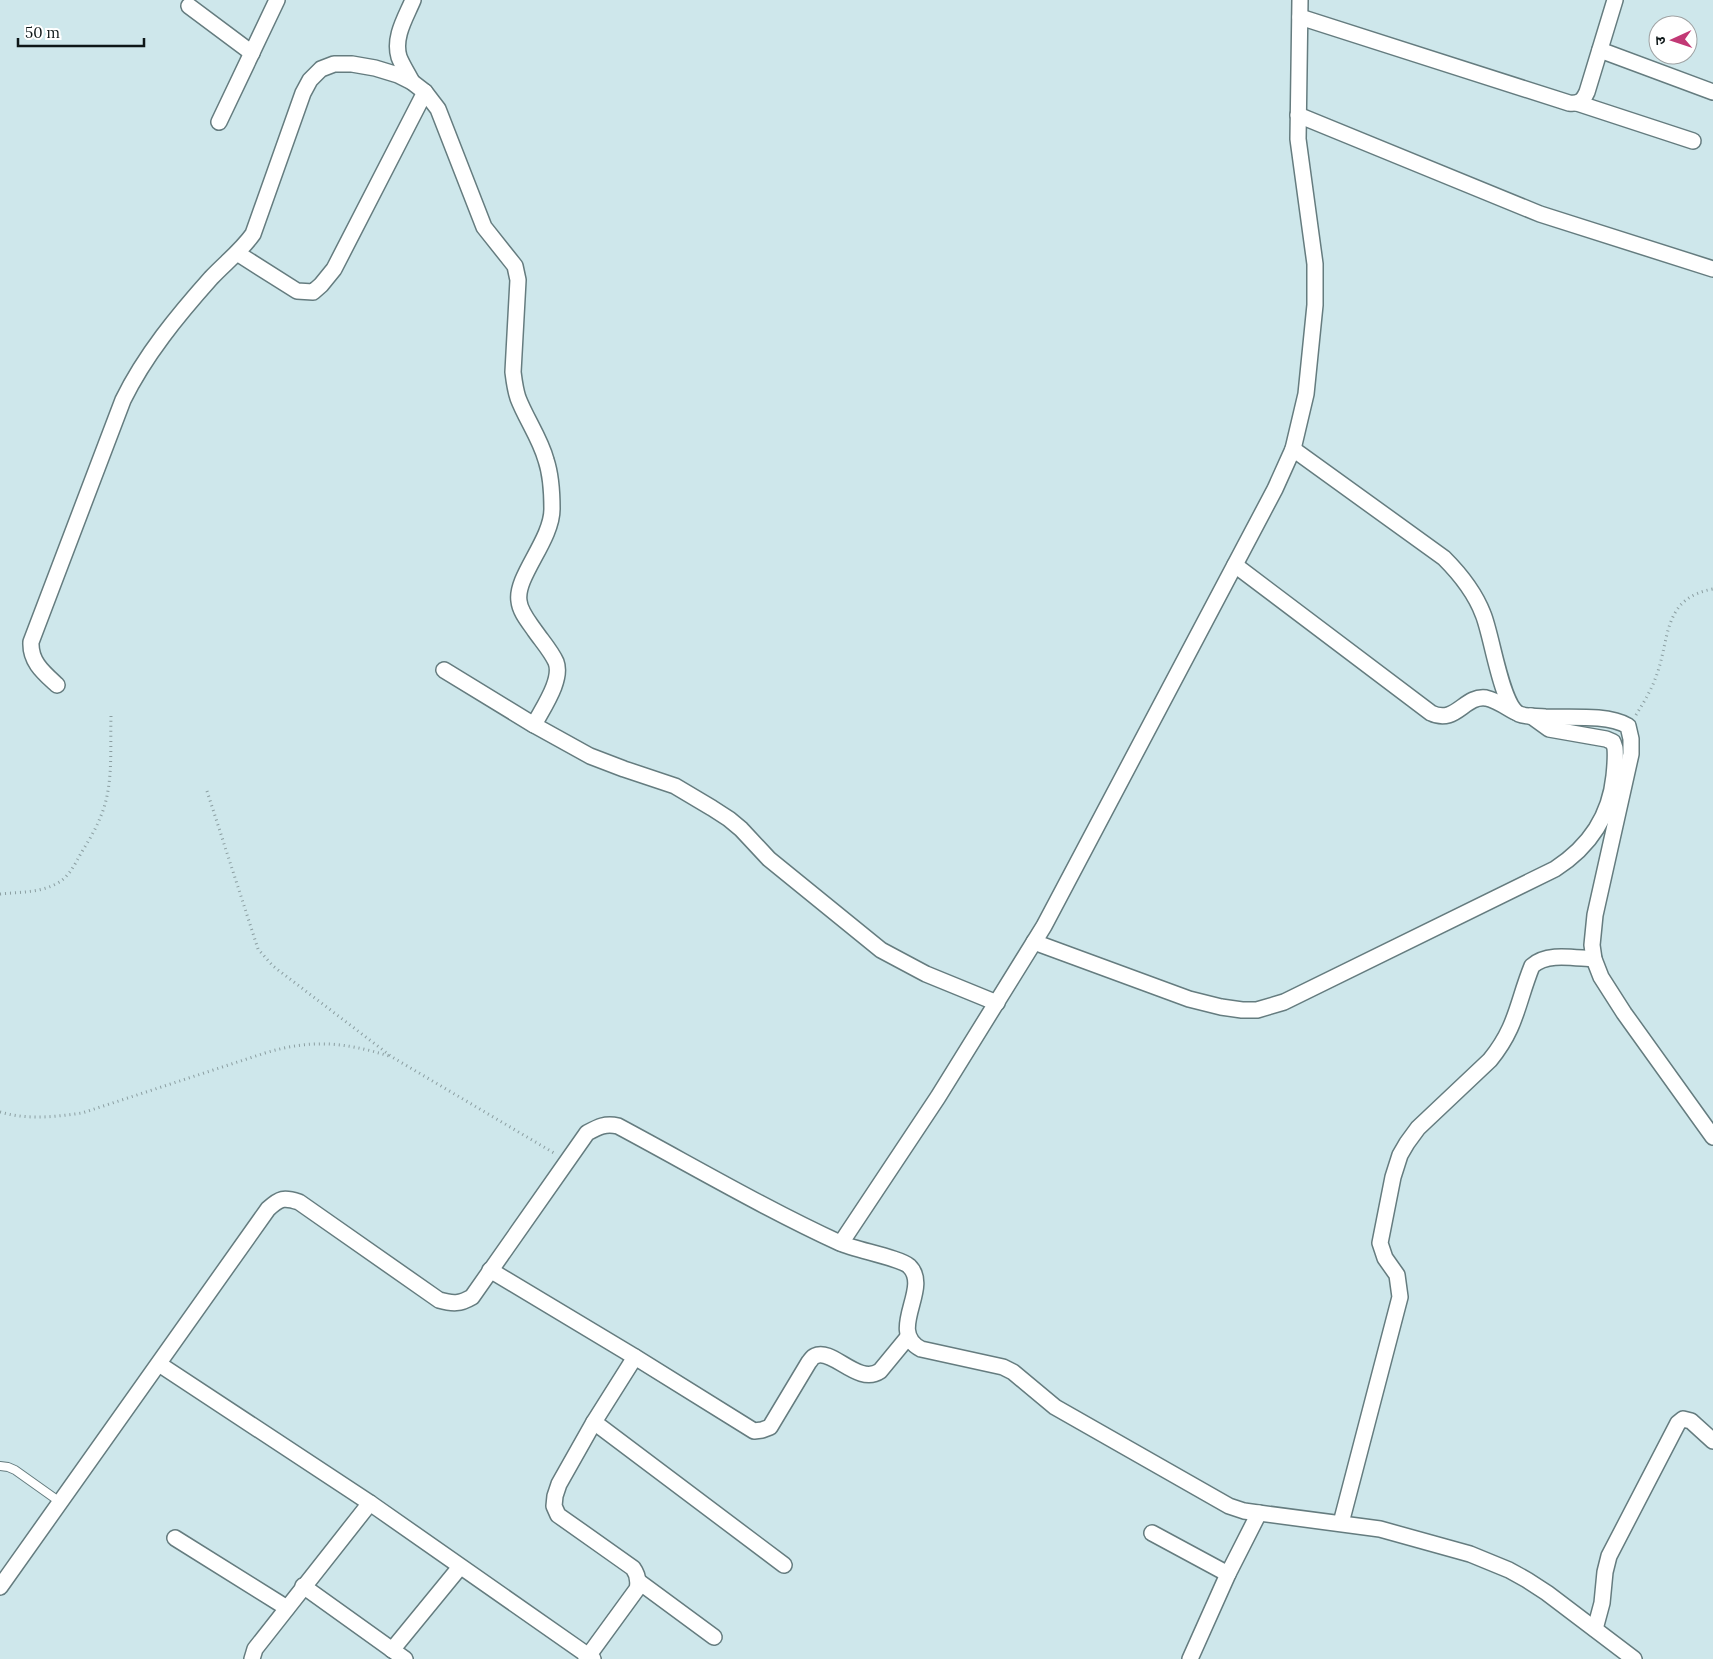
<svg xmlns="http://www.w3.org/2000/svg" width="1713" height="1659" font-family="Lora,'Noto Sans Devanagari',serif">
  <rect width="100%" height="100%" fill="#cee7eb"/>
  <g fill="none" stroke-linecap="round" stroke-linejoin="round">
    <g stroke="#657c7f" stroke-width="10">
      <path id="service" d="M0 1466 8 1467 15 1470 60 1502"/>
    </g>
    <g stroke="#657c7f" stroke-width="18">
      <g id="minor">
        <path d="M189 6 252 53"/>
        <path d="M1300 17 1569 103C1579 104 1583 101 1587 92L1615 0"/>
        <path d="M1600 50 1713 92"/>
        <path d="M412 82C408 74 402 65 399 57 393 37 406 17 413 0"/>
        <path d="M1577 103 1693 141"/>
        <path d="M1298 115 1540 214 1713 269"/>
        <path d="M219 122 277 0"/>
        <path d="M237 253 297 291 313 292 321 285 334 269 425 92"/>
        <path d="M1293 449 1444 558C1460 574 1475 593 1483 614 1492 635 1501 705 1519 714 1526 717 1537 716 1545 717 1569 718 1607 714 1628 726L1631 739V754L1595 915 1592 945 1594 959 1601 977 1624 1013 1713 1137"/>
        <path d="M1235 565 1431 713C1456 725 1464 695 1486 698 1496 700 1506 707 1515 712"/>
        <path d="M444 670 534 725 590 756 624 769 675 786 712 808 729 819 741 829 769 859 881 950 926 974 997 1003"/>
        <path d="M57 685C44 673 30 662 31 642L123 400C145 355 178 315 211 278 225 263 241 251 253 234L303 93 310 80 321 69 334 64H352L375 68 398 75 412 82 425 92 438 109 484 227 515 266 518 280 513 372C514 380 515 389 518 398 526 419 540 438 546 460 551 475 552 493 552 509 552 540 515 577 519 601 520 612 529 622 535 631 542 641 551 651 556 662 563 680 542 709 534 725"/>
        <path d="M1034 942 1189 999 1221 1007 1242 1010H1257L1284 1002 1555 869C1589 847 1610 816 1614 776 1615 766 1616 757 1615 748L1613 742 1606 739 1549 729 1531 716"/>
        <path d="M841 1243 938 1097 1044 926 1275 489 1293 449 1306 394 1315 305V264L1298 139 1300 0"/>
        <path d="M490 1270 635 1357 754 1431 762 1430 770 1427 809 1362C811 1360 812 1357 815 1356 832 1347 858 1386 880 1371L908 1337"/>
        <path d="M159 1364 370 1503 593 1659"/>
        <path d="M594 1422 784 1565"/>
        <path d="M1341 1523 1400 1297 1397 1275 1385 1258 1380 1243 1393 1177 1400 1155 1407 1143 1418 1128 1490 1060C1517 1027 1517 1003 1532 966 1547 952 1574 958 1594 959"/>
        <path d="M1152 1533 1228 1574"/>
        <path d="M175 1538 287 1608"/>
        <path d="M638 1581 714 1637"/>
        <path d="M303 1586 405 1659"/>
        <path d="M0 1587 268 1209C280 1198 284 1197 299 1202L439 1300C453 1304 460 1304 472 1297L587 1133C598 1127 605 1123 618 1126 691 1165 764 1208 840 1243 856 1250 900 1258 909 1266 932 1288 886 1331 921 1349L1003 1367 1013 1372 1055 1407 1229 1506 1244 1511 1380 1529 1470 1554 1509 1570 1527 1580 1547 1593 1634 1659"/>
        <path d="M1595 1629 1602 1603 1605 1572 1609 1556 1678 1423 1683 1419 1691 1421 1713 1441"/>
        <path d="M392 1650 460 1567"/>
        <path d="M252 1659 255 1649 370 1503"/>
        <path d="M586 1659 637 1589C639 1581 638 1575 633 1568L558 1515 554 1506 555 1496 559 1484 594 1422 635 1357"/>
        <path d="M1190 1659 1228 1574 1259 1513"/>
      </g>
    </g>
    <g stroke="#8b9ea1" stroke-width="3" stroke-dasharray="1 4" stroke-linecap="butt">
      <path d="M1636 715C1644 702 1652 689 1657 674 1670 637 1663 598 1713 589"/>
      <path d="M207 791 258 949 273 966 392 1057 554 1153"/>
      <path d="M0 894C19 892 38 893 56 884 68 878 74 866 80 855 87 843 95 831 100 818 114 787 110 749 111 716"/>
      <path d="M0 1112C27 1120 54 1117 82 1113L265 1053C311 1039 344 1042 389 1056"/>
    </g>
    <use href="#service" stroke="#fff" stroke-width="8"/>
    <use href="#minor" stroke="#fff" stroke-width="15"/>
  </g>
  <g transform="translate(1673 40) rotate(267)"><circle r="24" fill="#ffffff" stroke="#9fa2a3"/>
  <path d="M0-4L9 19L0 12L-9 19Z" fill="#c23975"/>
  <text y="-8" font-size="14" font-weight="bold" text-anchor="middle" fill="#0e1718">उ</text>
  </g>
  <path d="M18 38v8h126v-8" fill="none" stroke="#0e1718" stroke-width="2.5"/>
  <text x="25" y="38" font-size="15" fill="#0e1718" stroke="#ffffff" stroke-width="4" paint-order="stroke">50 m</text>
</svg>
